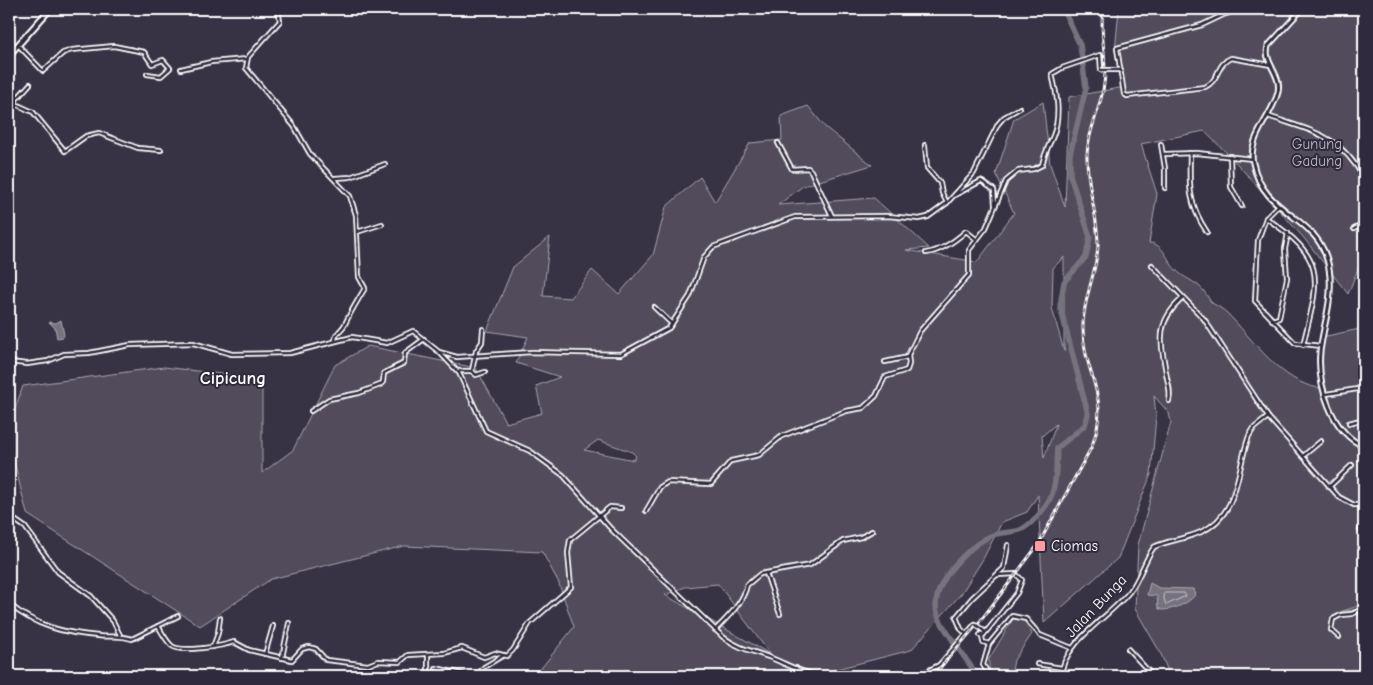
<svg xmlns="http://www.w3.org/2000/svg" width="1373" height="685" font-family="'Comic Neue',sans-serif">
  <rect width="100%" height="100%" fill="#373345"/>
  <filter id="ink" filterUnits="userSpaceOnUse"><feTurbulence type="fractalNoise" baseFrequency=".02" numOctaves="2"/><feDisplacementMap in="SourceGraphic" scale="10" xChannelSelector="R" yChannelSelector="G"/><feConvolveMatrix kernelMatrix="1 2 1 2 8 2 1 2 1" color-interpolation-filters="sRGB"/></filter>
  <g filter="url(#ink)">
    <g fill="#514c5c" stroke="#a8a6ae" fill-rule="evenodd">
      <path d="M1119 9H1364V253L1348 294 1303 237 1230 156 1204 131 1141 144 1157 194 1149 243C1163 243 1167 260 1175 269 1183 278 1195 281 1202 289 1206 293 1208 298 1211 302 1216 306 1222 308 1227 313 1252 338 1282 384 1320 388L1322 337 1364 328V604L1340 612 1364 608V676H1170L1160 652 1135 609 1138 545 1171 422 1169 413 1154 396 1156 416 1151 474 1118 558 1044 623 1038 495 1027 512 1002 522 983 559 961 594 911 650 809 676H535L574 627 558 581 542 552 404 546 271 579 200 626 27 514 9 441V426L23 386 164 367 262 379V473L293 450 335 365 368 346 476 368 506 423 542 413 536 386 560 377 516 363 528 337 487 331 513 267 550 237 543 296 571 298 592 270 619 294 653 255 666 207 700 177 715 202 750 143 782 140 781 116 808 106 825 127 872 165 803 186 778 205 874 198 929 248 906 250 977 262 1014 213 996 174 1014 119 1043 102 1050 164 1065 207 1069 97 1125 87 1115 51ZM1064 257V351L1052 308 1053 268ZM1056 424V425L1044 458 1042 436ZM598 440 632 452 636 456 634 460 584 450ZM718 584 770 654 665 595 685 587Z"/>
      <path d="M1018 618 1024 620 1032 634 1014 660 1011 676H997L989 668V659L1013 619Z"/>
    </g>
    <g fill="#76737f" stroke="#adabb2">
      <path d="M61 320 64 335 63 337 57 338 55 328 49 322 56 323Z"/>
      <path d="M1150 583 1159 588 1193 589 1195 595C1188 604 1173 610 1162 610L1158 608 1157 596 1147 595Z"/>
    </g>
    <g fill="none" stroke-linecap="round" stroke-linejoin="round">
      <path stroke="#c8c7cc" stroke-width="1" d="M1165 593H1184L1186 596 1166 605 1163 595Z"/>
      <path stroke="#76737f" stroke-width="5.5" d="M978 676C970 665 939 623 937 613 930 584 968 545 993 535 1002 532 1011 533 1020 530 1030 526 1044 510 1049 501 1057 486 1056 465 1057 448L1085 425 1088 414 1060 306 1064 282 1086 257 1090 237 1070 175V154L1086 88 1080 45 1063 9"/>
      <g stroke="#fff" stroke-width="6">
        <g id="minor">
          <path d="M278 9 280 21 248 57 246 68 294 126 310 154 350 196 356 215 359 277 365 288C358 300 351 311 345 324 342 331 335 332 335 340"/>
          <path d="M1242 9 1223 15 1202 25 1117 48 1124 94 1127 96 1205 87C1219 81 1217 63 1231 58L1271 65"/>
          <path d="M18 45 43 71 63 53 72 50 114 46 144 52 152 64 163 60 170 68 161 76 147 74"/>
          <path d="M181 69 211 62 247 59"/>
          <path d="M9 101 33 112 65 151 86 136 99 133 138 148 161 150"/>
          <path d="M13 103 30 84"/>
          <path d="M1268 116C1313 132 1338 133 1364 178"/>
          <path d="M778 143 792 169 808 168 811 171 832 216"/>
          <path d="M1161 144 1165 168V188"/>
          <path d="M925 145 927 168 940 183 942 193 947 203"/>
          <path d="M1190 153C1189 185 1188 204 1207 232"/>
          <path d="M1164 154 1197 153 1252 159"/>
          <path d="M1230 156 1231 187 1242 206"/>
          <path d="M335 178 350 177 385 164"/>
          <path d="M955 195 981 181 994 190 995 205"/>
          <path d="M1278 206 1266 218 1258 240 1255 301 1295 343 1321 346"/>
          <path d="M1266 218C1329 260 1319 279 1303 345"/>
          <path d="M1354 229 1364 224"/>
          <path d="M357 232 382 224"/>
          <path d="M926 253C941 251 955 241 966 231L976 239"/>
          <path d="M1152 265 1204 319 1268 417"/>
          <path d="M654 307 672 324"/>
          <path d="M1272 320 1279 318 1287 278 1285 249 1288 233"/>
          <path d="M440 353 459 373 486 431 530 451 563 475 611 529 723 637C742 651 756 651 776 660 788 665 800 672 813 674 825 677 839 670 851 676"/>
          <path d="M9 362 27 364 48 361 64 354 89 353 130 345 193 343 232 354 290 353 352 337 387 343 413 331 439 352 457 357 532 352 621 354 669 328 690 296 704 257 713 247 795 217 888 216 919 219 928 217 947 203 974 173 998 124 1004 117 1020 108"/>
          <path d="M885 362 908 357"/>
          <path d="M458 371H472L476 375 485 372"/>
          <path d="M472 371 476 351 482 342 483 329"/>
          <path d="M1326 394 1364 388"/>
          <path d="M1169 401C1171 393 1169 386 1167 378 1161 343 1154 323 1183 298"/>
          <path d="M311 411 329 399 359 393 380 385 383 382 384 373 404 363 405 353 424 339"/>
          <path d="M1349 423 1364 419"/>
          <path d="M1303 456 1321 441"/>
          <path d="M1329 487 1352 465"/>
          <path d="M646 511 660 487 668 482 711 484 731 461 759 455 782 436 846 411 863 408 876 396 885 377 907 370 909 364 908 355 920 331 969 275V250L986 228 1006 181 1018 171 1034 169 1042 165C1045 151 1048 148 1053 136 1061 116 1057 94 1052 74L1062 68 1100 55 1101 70"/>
          <path d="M9 516 25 527 58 572 91 596 113 621 120 635"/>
          <path d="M1360 530 1364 523"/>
          <path d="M766 573 780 614"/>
          <path d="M9 604C35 626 64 633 98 636 112 638 118 634 132 639L158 626C162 632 166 641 172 646 181 653 223 646 234 642L249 650 292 660 302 649 309 647 316 649 326 660 368 665 378 661 400 662 408 655 444 653 462 648 484 657 495 653 507 656 513 650 530 623 571 587 568 553 570 540 610 507 621 508"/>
          <path d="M158 626 178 616"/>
          <path d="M715 630C728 617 743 603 747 585L760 574 810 565 843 541 861 537 872 531"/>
          <path d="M966 634 961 629 956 617 972 598 1004 568 1008 545"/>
          <path d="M982 637 980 635 984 631"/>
          <path d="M1339 637 1331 630 1333 619 1341 615 1352 614 1364 608"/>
          <path d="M989 644 983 642 982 637 1017 593 1022 580 1016 574 997 575"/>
          <path d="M213 647 218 633 220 618"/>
          <path d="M1128 649 1153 676"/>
          <path d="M265 654 273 626"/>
          <path d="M428 654V671L437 676"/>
          <path d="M282 658 289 623"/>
          <path d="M1037 664 1062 668"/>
          <path d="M436 668 471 676"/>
          <path d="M477 676 484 667 504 655"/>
          <path d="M795 676 796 668"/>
          <path d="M855 676 874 673 888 676"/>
          <path d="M918 676 939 665 975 624"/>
          <path d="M990 676 983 665 989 644 1012 616 1026 619 1040 635 1072 648"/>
          <path d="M1061 676C1063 642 1110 617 1130 591 1140 578 1144 561 1154 547 1169 540 1186 539 1201 532 1240 514 1236 471 1249 436L1254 428 1268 417 1339 497 1354 505H1364"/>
          <path d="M1096 676H1097"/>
        </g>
      </g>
      <g stroke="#fff" stroke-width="7">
        <path id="tertiary" d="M1302 9 1268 46C1263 63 1282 74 1278 92 1273 115 1247 138 1253 163 1265 221 1326 213 1330 277 1332 303 1323 327 1320 352 1317 384 1332 434 1364 446"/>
      </g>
      <g stroke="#fff" stroke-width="8">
        <path id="secondary" d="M9 55 50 9"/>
      </g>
      <use href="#minor" stroke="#2f2a3d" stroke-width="2.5"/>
      <use href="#tertiary" stroke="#2f2a3d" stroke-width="3"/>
      <use href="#secondary" stroke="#2f2a3d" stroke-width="4"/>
      <g stroke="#fff" stroke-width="3">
        <path id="rail" d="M933 676 981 620 1038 545 1091 448C1113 394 1082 375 1083 326 1083 298 1097 273 1098 245 1098 214 1086 185 1087 154 1088 130 1101 108 1104 84 1108 59 1099 34 1103 9"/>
      </g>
      <use href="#rail" stroke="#2f2a3d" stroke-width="1" stroke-dasharray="4" stroke-linecap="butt"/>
      <g stroke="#fff" stroke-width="6" stroke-linecap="butt">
        <g id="minor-bridge">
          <path d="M1101 70H1120"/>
          <path d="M975 624 984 631"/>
        </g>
      </g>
      <use href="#minor-bridge" stroke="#2f2a3d" stroke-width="2.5"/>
    </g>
  </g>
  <rect fill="#ff9aa2" stroke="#2f2a3d" stroke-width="2" x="1034" y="540" width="12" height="12" rx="2.5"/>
  <g text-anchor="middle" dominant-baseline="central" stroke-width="4" stroke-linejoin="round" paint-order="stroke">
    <g font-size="15" fill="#b9b7be" stroke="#2f2a3d">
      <text x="1317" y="144">Gunung<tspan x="1317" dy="17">Gadung</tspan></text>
    </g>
    <g font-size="15" fill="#fff" stroke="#2f2a3d" text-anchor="start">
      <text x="1051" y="546">Ciomas</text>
    </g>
    <g font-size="15" fill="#fff" stroke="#2f2a3d">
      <text transform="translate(1096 606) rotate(-46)">Jalan Bunga</text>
    </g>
    <g font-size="18" font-weight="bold" fill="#fff" stroke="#2f2a3d">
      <text x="233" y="378">Cipicung</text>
    </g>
  </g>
  <rect width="1373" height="685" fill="none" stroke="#2f2a3d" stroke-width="30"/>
  <rect x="15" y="15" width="1343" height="655" fill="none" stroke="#fff" stroke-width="2" filter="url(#ink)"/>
</svg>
